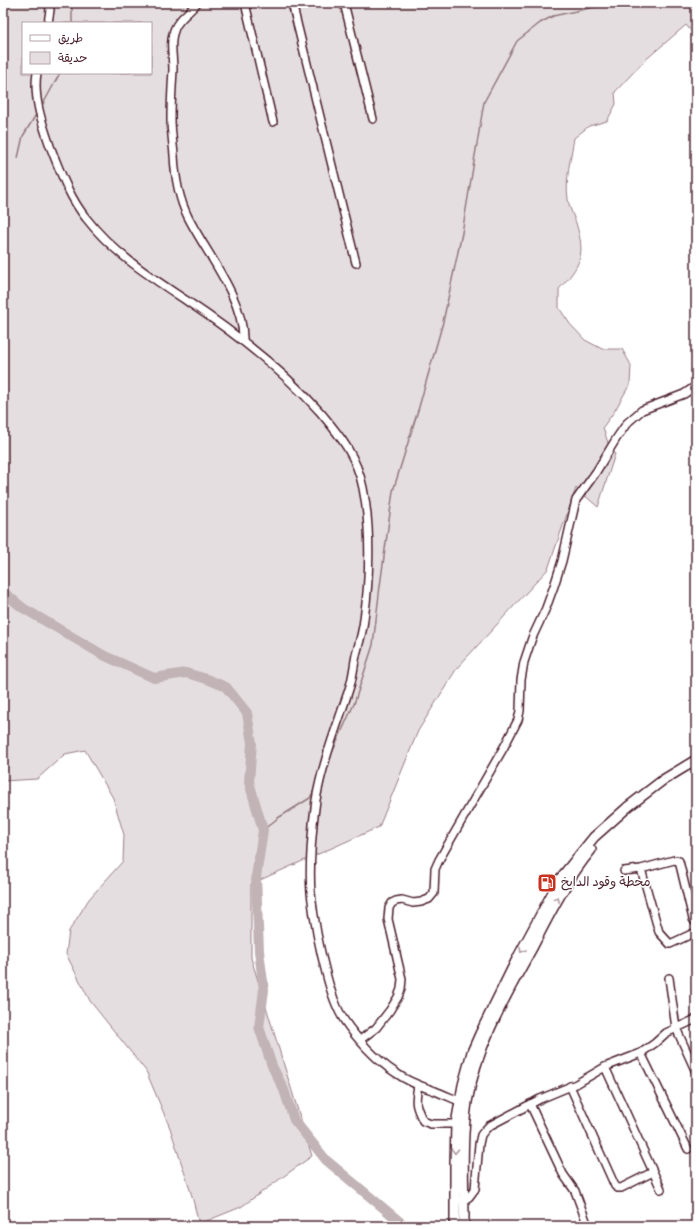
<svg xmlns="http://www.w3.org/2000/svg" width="699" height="1229" font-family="'Gochi Hand','Playpen Sans Arabic',sans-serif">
  <rect width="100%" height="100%" fill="#fff"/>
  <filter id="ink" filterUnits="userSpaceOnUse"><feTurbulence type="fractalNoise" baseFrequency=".025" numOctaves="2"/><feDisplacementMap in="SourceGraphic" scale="8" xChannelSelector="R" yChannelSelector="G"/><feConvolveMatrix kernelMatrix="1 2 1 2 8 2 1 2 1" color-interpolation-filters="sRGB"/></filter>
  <g filter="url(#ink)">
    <path fill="#e5dee0" stroke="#987e86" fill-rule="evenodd" d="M3 3H696V37L686 25 643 62 615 92 616 104 607 121 589 126 574 138C571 158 565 179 568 199 569 207 573 215 576 223 586 255 581 265 559 289V308L570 324 585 340 602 349H622L631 365 630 384 614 412 603 427 609 446 615 454 598 507 576 488 548 569 457 668 418 731 379 827 251 884V958L312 1156 241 1207 199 1224 192 1196 170 1128 146 1071 90 1001 66 954 69 931 89 899 123 861 124 835 113 798 85 750 65 754 37 779 3 781ZM23 23H151V73H23Z"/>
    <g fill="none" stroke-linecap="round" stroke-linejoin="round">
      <g stroke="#91787e" stroke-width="1.5">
        <path d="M69 3 72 9V23"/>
        <path d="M42 106 60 73"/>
        <path d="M18 158 23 136 37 113"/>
        <path d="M330 757 354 704 373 645 380 586 393 491 419 407 443 322 462 233 484 102 517 41 540 23 553 16 613 3"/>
        <path d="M263 830 278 818 310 798 316 786"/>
      </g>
      <path stroke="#c1b3b6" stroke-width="10" d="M3 592 23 608 103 655 154 678 186 673 207 679 226 687 247 713 252 743 249 782 263 830 256 877 259 951 264 990 259 1027 272 1066 284 1090 294 1120 326 1160 405 1226"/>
      <g stroke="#4a1f2b" stroke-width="10">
        <g id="minor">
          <path d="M197 3C190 12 179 18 175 28 169 41 173 56 173 70 172 86 171 102 171 119 171 131 173 143 174 155 175 177 178 197 188 217 206 253 244 298 243 340"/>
          <path d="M245 3 273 122"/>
          <path d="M292 3 356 263"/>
          <path d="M344 3 373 119"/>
          <path d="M48 23 50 10 49 3"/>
          <path d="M37 73C33 97 42 123 50 146 60 171 69 197 86 218 113 253 151 277 187 301 235 333 282 369 321 413 341 437 357 457 363 488 371 527 370 578 364 619 363 631 359 643 356 655 354 665 353 676 350 686 338 724 323 760 316 800 312 827 309 866 311 893 314 920 319 947 326 973 330 989 335 1006 344 1020 356 1038 377 1061 396 1073 408 1082 421 1086 435 1091 445 1095 454 1099 464 1103"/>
          <path d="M641 869 659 932 670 944 696 932"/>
          <path d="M624 871 641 869 674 860 679 861 693 919 696 923"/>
          <path d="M669 978 676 1028 696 1072"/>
          <path d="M360 1040 376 1028 390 1010 398 997 401 989 402 979 388 919 389 908 392 903 396 901 402 900 413 903 421 902 429 899 434 893 435 869 439 860 504 747 518 720 520 711 521 680 524 662 532 638 546 608 554 586 562 561 576 500 596 472 616 439 627 423 642 410 684 394 696 386"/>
          <path d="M641 1053 688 1149"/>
          <path d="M605 1067 661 1189"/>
          <path d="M418 1085C415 1103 415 1105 423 1121L431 1124H456"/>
          <path d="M570 1086 615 1186 618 1188H621L653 1172"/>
          <path d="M530 1104 563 1174 575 1191 588 1226"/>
          <path d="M460 1200H463L469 1197 475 1189 479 1144 481 1135 485 1130 489 1126 540 1099 576 1084 605 1067 641 1053 655 1043 666 1033 696 1019"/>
        </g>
      </g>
      <g stroke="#4a1f2b" stroke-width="12">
        <g id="major">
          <path d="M455 1226V1164L456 1124 463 1085 472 1052 480 1034 517 959 560 879 594 837 629 806 663 780 696 760"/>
          <path d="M464 1226C464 1185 461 1143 467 1102 477 1044 505 997 533 946 550 913 567 879 591 850"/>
        </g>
      </g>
      <use href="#minor" stroke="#fff" stroke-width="7"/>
      <use href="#major" stroke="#fff" stroke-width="9"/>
    </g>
    <defs><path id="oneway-chevron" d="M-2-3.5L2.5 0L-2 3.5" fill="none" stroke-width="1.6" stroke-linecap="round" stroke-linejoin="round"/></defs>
    <g stroke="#ae9aa0">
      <use href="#oneway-chevron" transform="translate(557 899) rotate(-61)"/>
      <use href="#oneway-chevron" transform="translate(522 950) rotate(119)"/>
      <use href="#oneway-chevron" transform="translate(455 1151) rotate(92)"/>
    </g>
  </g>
  <defs>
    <g id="fuel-square" transform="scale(1)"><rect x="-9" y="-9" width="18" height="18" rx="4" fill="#c8321e" stroke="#fff"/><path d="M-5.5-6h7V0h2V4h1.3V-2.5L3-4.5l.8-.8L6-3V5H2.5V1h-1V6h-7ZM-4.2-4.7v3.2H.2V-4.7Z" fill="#fff"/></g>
  </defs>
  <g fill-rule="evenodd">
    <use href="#fuel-square" x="547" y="883"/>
  </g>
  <g text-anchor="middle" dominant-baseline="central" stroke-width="3" stroke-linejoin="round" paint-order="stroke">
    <g font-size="13" fill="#4a1f2b" stroke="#fff" text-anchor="start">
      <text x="561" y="883">محطة وقود الدايخ</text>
    </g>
  </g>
  <rect width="699" height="1229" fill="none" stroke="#fff" stroke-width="16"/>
  <rect x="8" y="8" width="683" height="1213" fill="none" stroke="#4a1f2b" stroke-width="1.5" filter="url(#ink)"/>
  <rect x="22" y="22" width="130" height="52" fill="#ffffff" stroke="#b7a5aa"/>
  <rect x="30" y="35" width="20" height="6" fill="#ffffff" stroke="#b7a5aa"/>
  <text x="58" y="42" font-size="12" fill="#4a1f2b">طريق</text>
  <rect x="30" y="52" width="20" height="12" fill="#e5dee0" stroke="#b7a5aa"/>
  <text x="58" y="62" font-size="12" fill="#4a1f2b">حديقة</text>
</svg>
